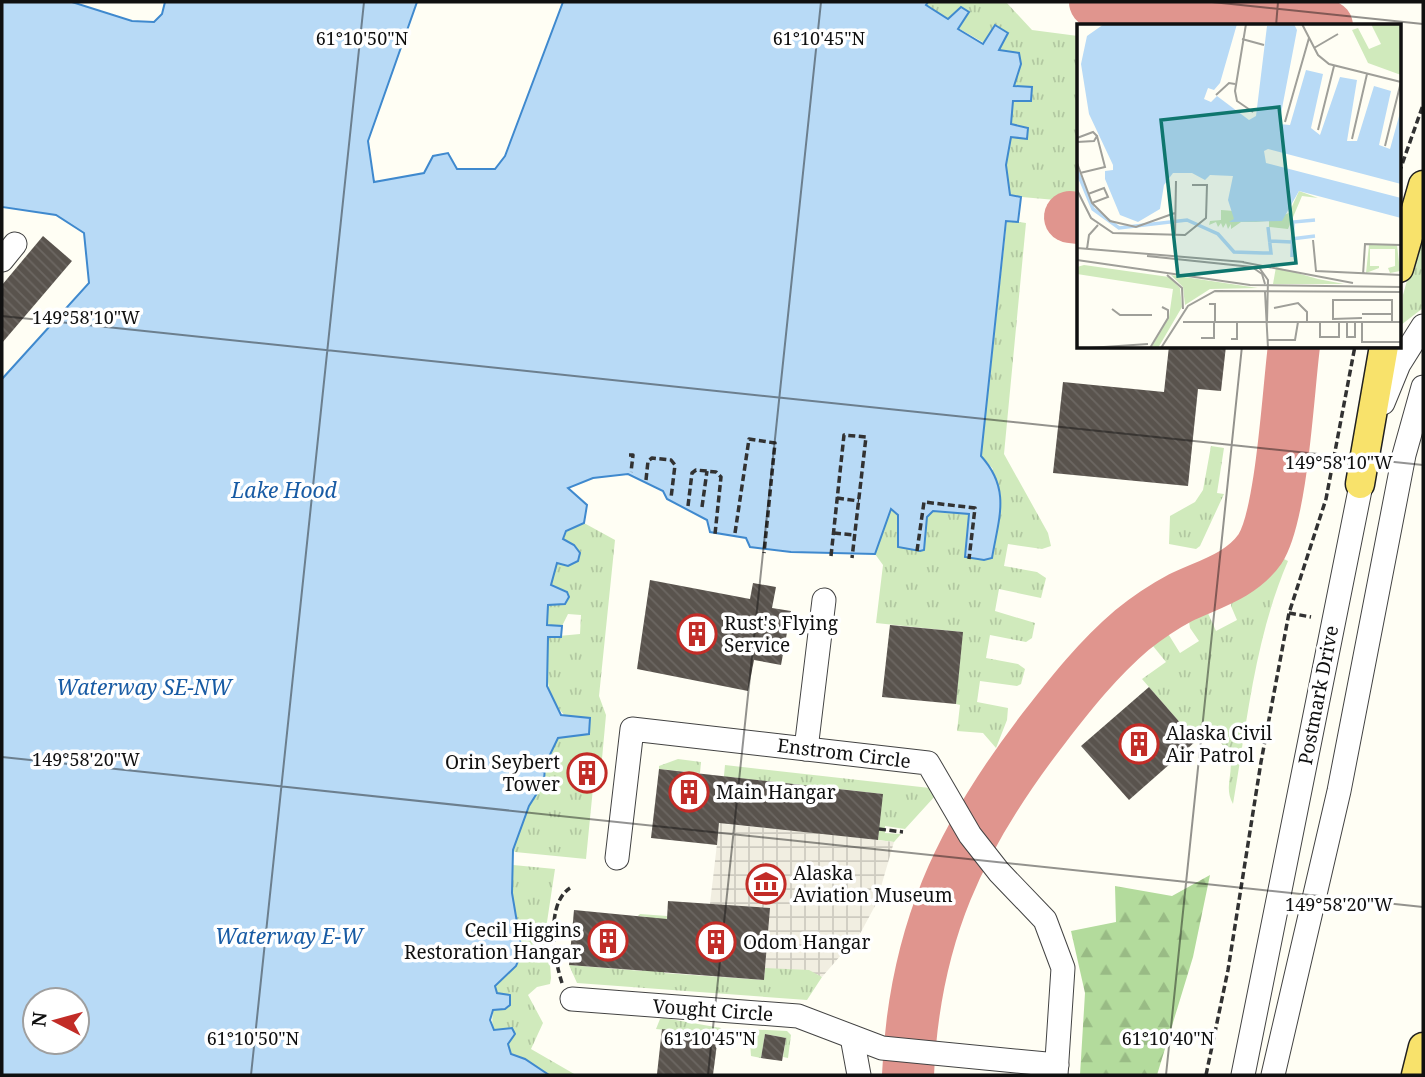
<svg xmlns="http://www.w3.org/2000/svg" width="1425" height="1077" font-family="'Noto Serif',serif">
  <defs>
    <pattern id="grass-tufts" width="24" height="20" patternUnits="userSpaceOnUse" patternTransform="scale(1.75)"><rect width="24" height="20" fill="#d0eabc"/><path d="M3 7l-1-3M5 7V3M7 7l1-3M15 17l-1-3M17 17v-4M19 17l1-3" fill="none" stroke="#b2c8a1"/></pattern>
    <pattern id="forest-firs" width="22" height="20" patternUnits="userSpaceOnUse" patternTransform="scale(1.75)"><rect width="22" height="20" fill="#b3db9c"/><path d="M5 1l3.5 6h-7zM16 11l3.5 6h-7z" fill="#99bb85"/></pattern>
    <pattern id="plaza-grid" width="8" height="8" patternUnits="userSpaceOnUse" patternTransform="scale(1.75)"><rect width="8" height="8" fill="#f1eee1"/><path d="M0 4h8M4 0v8" fill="none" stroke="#cecbc0"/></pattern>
    <pattern id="building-back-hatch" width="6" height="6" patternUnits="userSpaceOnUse" patternTransform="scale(1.75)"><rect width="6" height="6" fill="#59534d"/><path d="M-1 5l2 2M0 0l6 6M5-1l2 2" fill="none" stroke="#6c6762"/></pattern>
  </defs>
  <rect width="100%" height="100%" fill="#fffef4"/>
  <g fill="url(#grass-tufts)">
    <path d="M928 2H1006L1032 30 1078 36V189L1067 201 1010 196 1006 165 1011 137 1027 139 1028 128 1011 125 1013 101 1032 88 1013 86 1021 64 958 28 969 13 948 20 925 5Z"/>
    <path d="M1007 220 1026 223 1004 454 1048 533 1051 546 1042 549 1008 544 1004 566 1037 572 1046 578 1041 598 999 589 995 611 1035 623 1032 638 1026 642 990 635 986 658 1018 664 1025 669 1021 684 1017 686 980 681 977 702 1008 708 1007 720 996 748 983 733 957 731 960 705 956 704 962 632 876 623 883 565 875 554 890 509 899 515 897 537 923 550 927 516 933 511 969 514 993 469 981 456Z"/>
    <path d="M1423 222V308L1401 325 1403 295Z"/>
    <path d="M1211 446 1224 448 1217 493 1224 494 1200 546 1196 549 1169 544 1170 516 1195 502 1203 490Z"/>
    <path d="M584 523 615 540 599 696 606 715 601 770 593 760 584 758 575 767 574 775 582 786 593 788 586 859 515 852 513 850 529 806 544 782 545 766 558 738 588 734C542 702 547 690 548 637L580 634 581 615 568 614 562 626 547 625 548 604H565L567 592 551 585 566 531Z"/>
    <path d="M1284 559 1288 561C1255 637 1247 723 1233 804 1220 781 1244 764 1218 740L1196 741 1142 679 1166 662 1153 646V636L1160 631 1167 632 1180 653 1199 641 1190 628 1188 615 1201 608 1207 611 1216 631 1237 620 1231 606 1232 595 1261 583Z"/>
    <path d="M678 759 701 762 700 773 659 769V766Z"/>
    <path d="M725 765 930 788 936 795 905 829 885 826V833L901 834 894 842 878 840 882 794 814 786 810 817 796 815 799 785 730 777 721 807Z"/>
    <path d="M513 865 555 869 547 922 551 978 550 984 537 987 528 995 543 1023 531 1049 576 1075H549L525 1059 511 1054 508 1044 512 1028 494 1030C488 1014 500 1001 495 986L516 966 522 952 512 893Z"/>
    <path d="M640 914 667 916 664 973 764 980 765 968 771 967C786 968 812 965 822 977L807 1000 577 983 569 965 642 971 647 917 638 916Z"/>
    <path d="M664 1018 721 1028 724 1036 656 1029 660 1019Z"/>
    <path d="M746 1029 787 1031 791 1035 788 1058 783 1057 786 1038 765 1034 761 1058 751 1056 750 1042 743 1036Z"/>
  </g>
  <path fill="url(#forest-firs)" d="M1210 875 1193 957 1157 1075H1080L1085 993 1071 931 1116 922 1115 886 1172 896Z"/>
  <path fill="url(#plaza-grid)" d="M720 818 724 824 793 831 795 824 809 832 894 842 876 904 861 932 822 977 809 970 765 968 769 908 710 904Z"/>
  <path fill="#b8daf6" stroke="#3f89ce" stroke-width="2" fill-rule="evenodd" d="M2 2H72L132 21 154 22 162 14 165 2H417L368 141 374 182 424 173 433 156 448 153 457 169H495L505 156 563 2H928L926 5 948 19 961 7 969 12 958 29 983 44 995 25 1008 33 999 50 1019 53 1021 64 1014 86 1032 87 1031 101H1013L1011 124 1028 128 1027 139 1011 137 1006 165 1010 195 1021 197 1018 222 1006 221 981 456C1011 489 999 517 992 558L984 560 965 557 969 514 933 511 927 517 924 550 920 551 898 547V515L891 509 875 554 791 552 750 547 746 538 710 532 707 520 667 499 663 491 628 474 593 478 568 488 587 505 584 523 566 531 563 539 574 545 580 553 578 561 568 566 557 563 551 585 567 592 569 597 565 604 548 605 547 625 562 626 561 637H548L547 686 561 715 590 718 589 734 558 738 545 765 544 782 529 806 513 850 512 893 522 952 516 966 495 986 497 993 510 995V1005L505 1009 493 1010 490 1020 494 1030 512 1028 515 1034 508 1044 511 1054 525 1059 549 1075H2V379L89 283 84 233 56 215 2 207ZM35 1000H77V1042H35Z"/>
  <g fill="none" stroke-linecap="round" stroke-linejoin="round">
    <g stroke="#e0958e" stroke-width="52">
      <path d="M1095 2 1327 26"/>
      <path d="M1070 217 1078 218"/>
      <path d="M908 1075C914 935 959 838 1044 728 1071 693 1098 659 1132 630 1147 618 1163 607 1180 598 1209 584 1241 576 1260 549 1282 515 1288 392 1294 346"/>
    </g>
  </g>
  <g fill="url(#building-back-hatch)">
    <path d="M43 236 72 261 2 343V285Z"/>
    <path d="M1169 346H1226L1221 391 1198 389 1188 486 1053 473 1063 382 1164 392Z"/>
    <path d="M650 580 750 599 753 583 776 587 772 608 791 611 781 665 754 660 748 691 637 669Z"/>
    <path d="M890 625 963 632 956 704 882 697Z"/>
    <path d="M1149 687 1196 741 1129 800 1081 746Z"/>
    <circle cx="587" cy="772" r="13"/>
    <path d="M659 769 883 794 878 840 719 823 717 845 651 838Z"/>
    <path d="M668 901 770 908 764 980 569 965 574 910 667 919Z"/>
    <path d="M662 1029 718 1036 713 1075 657 1074Z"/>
    <path d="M765 1034 786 1038 782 1061 761 1058Z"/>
  </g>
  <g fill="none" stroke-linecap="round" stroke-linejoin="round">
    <g stroke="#434343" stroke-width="25">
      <g id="minor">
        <path d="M2 260 15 244"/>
        <path d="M1383 403 1399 364 1423 326"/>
        <path d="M806 749 824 600"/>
        <path d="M617 858 632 729 928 763 970 835 999 872 1045 920 1063 968 1056 1075"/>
        <path d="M572 999 798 1016 882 1048 1057 1065"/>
        <path d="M852 1037 859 1075"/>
        <path d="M1243 1075 1364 470"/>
        <path d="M1273 1075 1339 791 1404 455 1423 387"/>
      </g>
    </g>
    <g stroke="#212121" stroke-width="31">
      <g id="major">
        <path d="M1399 268 1423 185"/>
        <path d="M1360 484 1384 346"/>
        <path d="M1416 1075 1423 1047"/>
      </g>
    </g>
    <g stroke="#323232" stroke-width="3.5" stroke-dasharray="7 3.5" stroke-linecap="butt">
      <path d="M1399 173 1423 105"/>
      <path d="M629 455H633L631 472"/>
      <path d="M646 480 648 461 652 458 671 460 675 465 671 498"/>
      <path d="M837 498 859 501"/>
      <path d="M688 506 692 473 696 470 716 472 721 477 715 534"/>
      <path d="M702 507 707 471"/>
      <path d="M735 533 749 439 775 443 764 553"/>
      <path d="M834 533 855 535"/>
      <path d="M917 551 924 502 975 508 969 559"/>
      <path d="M831 556 844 435 866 437 852 558"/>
      <path d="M1289 613 1311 617"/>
      <path d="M879 829 903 832"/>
      <path d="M562 983C554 959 545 904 570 888"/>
      <path d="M1206 1075 1228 970 1261 762 1289 613 1326 499 1355 346"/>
    </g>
    <use href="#minor" stroke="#fff" stroke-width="23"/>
    <use href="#major" stroke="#f8e26b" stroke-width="28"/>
  </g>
  <path fill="none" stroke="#101010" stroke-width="2" stroke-opacity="0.45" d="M1212 2 1423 24M1276 26 1278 2M2 316 1423 465M2 757 1423 907M251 1075 364 2M708 1075 821 2M1166 1075 1242 346"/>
  <defs>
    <g id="building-ring" transform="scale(2.0125)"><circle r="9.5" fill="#fff" stroke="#c22c27" stroke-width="1.5"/><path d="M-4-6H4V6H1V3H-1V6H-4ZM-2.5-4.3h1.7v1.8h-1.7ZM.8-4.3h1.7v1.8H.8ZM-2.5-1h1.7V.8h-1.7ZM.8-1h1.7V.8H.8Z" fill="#c22c27"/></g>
    <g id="museum-ring" transform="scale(2.0125)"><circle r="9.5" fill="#fff" stroke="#c22c27" stroke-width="1.5"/><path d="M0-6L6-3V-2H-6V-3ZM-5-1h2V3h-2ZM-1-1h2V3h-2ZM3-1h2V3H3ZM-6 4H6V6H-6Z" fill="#c22c27"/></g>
  </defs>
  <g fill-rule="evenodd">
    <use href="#building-ring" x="697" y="634"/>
    <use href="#building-ring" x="1139" y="744"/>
    <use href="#building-ring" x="587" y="773"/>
    <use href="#building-ring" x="689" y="792"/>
    <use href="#museum-ring" x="766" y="884"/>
    <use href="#building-ring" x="608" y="941"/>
    <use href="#building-ring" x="716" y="942"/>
  </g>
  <g text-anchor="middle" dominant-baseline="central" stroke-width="7" stroke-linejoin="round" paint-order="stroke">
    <g font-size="19" fill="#101010" stroke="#fff" text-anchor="start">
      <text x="724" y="623">Rust's Flying<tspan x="724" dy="22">Service</tspan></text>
      <text x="1166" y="733">Alaska Civil<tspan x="1166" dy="22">Air Patrol</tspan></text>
      <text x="560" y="762" text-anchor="end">Orin Seybert<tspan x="560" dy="22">Tower</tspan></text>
      <text x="716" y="792">Main Hangar</text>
      <text x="793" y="873">Alaska<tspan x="793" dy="22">Aviation Museum</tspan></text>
      <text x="581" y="930" text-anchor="end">Cecil Higgins<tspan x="581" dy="22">Restoration Hangar</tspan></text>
      <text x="743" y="942">Odom Hangar</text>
    </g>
    <g font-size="19" fill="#101010" stroke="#fff">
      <text transform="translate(1318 695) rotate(-79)">Postmark Drive</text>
      <text transform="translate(844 753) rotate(7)">Enstrom Circle</text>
      <text transform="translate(713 1010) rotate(4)">Vought Circle</text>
    </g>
    <g font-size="21" font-style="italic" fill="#185ba4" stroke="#fff">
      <text x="284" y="490">Lake Hood</text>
      <text x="144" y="687">Waterway SE-NW</text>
      <text x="289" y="936">Waterway E-W</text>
    </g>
  </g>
  <g transform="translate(1077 24)">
    <rect width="324" height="324" fill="#fffef4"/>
    <path d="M294 0H301L324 28V51L291 39 275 6 281 4 292 25 304 20ZM222 167 241 174 225 172 211 205 192 203V196L212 189ZM144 186 157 187V195L190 198H164L154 205V200L151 205 149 199 146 204 144 199 141 203 139 198 132 201 133 197 144 196ZM292 221H320L323 247 313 249 311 244 318 242V225H293V242H302V244L289 249ZM7 241 92 253 103 264 105 283 81 324H74L92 293 96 265 0 250V243ZM199 243 241 255 267 260H196ZM94 251 181 264 133 265 108 281 106 263Z" fill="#d0eabc"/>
    <path d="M301 0H324V28L305 9Z" fill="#d0eabc"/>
    <path d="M27 0H160L143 59 137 66 131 64 127 75 134 78 140 72 172 96 179 92 190 2 217 0 220 6 202 100 213 101 229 46 246 50 234 104 243 111 263 53 280 56 270 117H280L297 62 314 67 302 121 313 125 324 85V160L191 125 187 127 189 139 324 174V194L222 167 205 197 152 198 157 195 151 176 156 152 133 151 128 156 115 149H96L87 161 83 185 61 198 43 191 28 155V147L36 146V141L12 90 4 40 10 12Z" fill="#b8daf6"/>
    <path fill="none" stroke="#b8daf6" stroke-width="3.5" d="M0 147 16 185 42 204 110 196 141 210 157 228 186 229H194L191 203M214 215 238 212M191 217 215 218M215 233 216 198 238 196"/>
    <path fill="none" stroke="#9f9f99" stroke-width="2" d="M169 0 158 67 160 77 176 88M225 0 241 31 252 40 324 58M165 15 187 21M237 24 261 10M139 71 152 59 158 60M208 98 232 14M241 106 257 42M0 114 16 108 20 112 17 117 0 118M275 115 290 50M308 122 324 58M0 139 15 179 33 197 59 203 98 189M3 149 28 143 20 112M0 166 14 194 36 209 108 211 129 194 130 161H115M11 170 27 164 31 173 15 179M98 211 99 157M236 216 239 247 324 251M0 224 167 238M10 225 12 211 21 201M70 232 175 243 185 250 188 260M0 236 173 261 324 263M165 238 276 259M181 242 191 256 190 298M90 251 105 264 106 285M286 251 288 220 324 221M188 268 191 324M132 280H138V298M197 284 221 279 230 288V298M35 285 43 291H75M285 290H315M285 294 256 295V276H315V298M106 298H324M243 298V313H262V299M270 298V313H278V299M285 298V318H324M124 314H137V298M154 315H160V298M191 316H218L221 298M12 324 71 320M28 324 324 323M73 324 91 294V286L85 283M84 324 111 282 138 267 324 268"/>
    <path fill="#0f766e" fill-opacity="0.15" stroke="#0f766e" stroke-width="3.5" d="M202 83 219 239 101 252 84 96Z"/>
    <rect width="324" height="324" fill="none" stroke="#101010" stroke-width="3.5"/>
  </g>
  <g font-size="18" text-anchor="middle" fill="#101010" stroke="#fff" stroke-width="7" stroke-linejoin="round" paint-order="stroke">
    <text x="362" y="45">61°10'50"N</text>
    <text x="819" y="45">61°10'45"N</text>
    <text x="86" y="324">149°58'10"W</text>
    <text x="1339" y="469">149°58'10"W</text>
    <text x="86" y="766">149°58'20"W</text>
    <text x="1339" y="911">149°58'20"W</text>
    <text x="253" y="1045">61°10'50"N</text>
    <text x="710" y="1045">61°10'45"N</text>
    <text x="1168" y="1045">61°10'40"N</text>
  </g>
  <rect width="1425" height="1077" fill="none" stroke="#101010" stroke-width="7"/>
  <g transform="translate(56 1021) rotate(276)"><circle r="33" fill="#ffffff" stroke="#9f9f9f" stroke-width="2"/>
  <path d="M0-5L12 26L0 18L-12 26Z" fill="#c22c27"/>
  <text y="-10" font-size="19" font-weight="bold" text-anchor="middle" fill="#101010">N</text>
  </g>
</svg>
